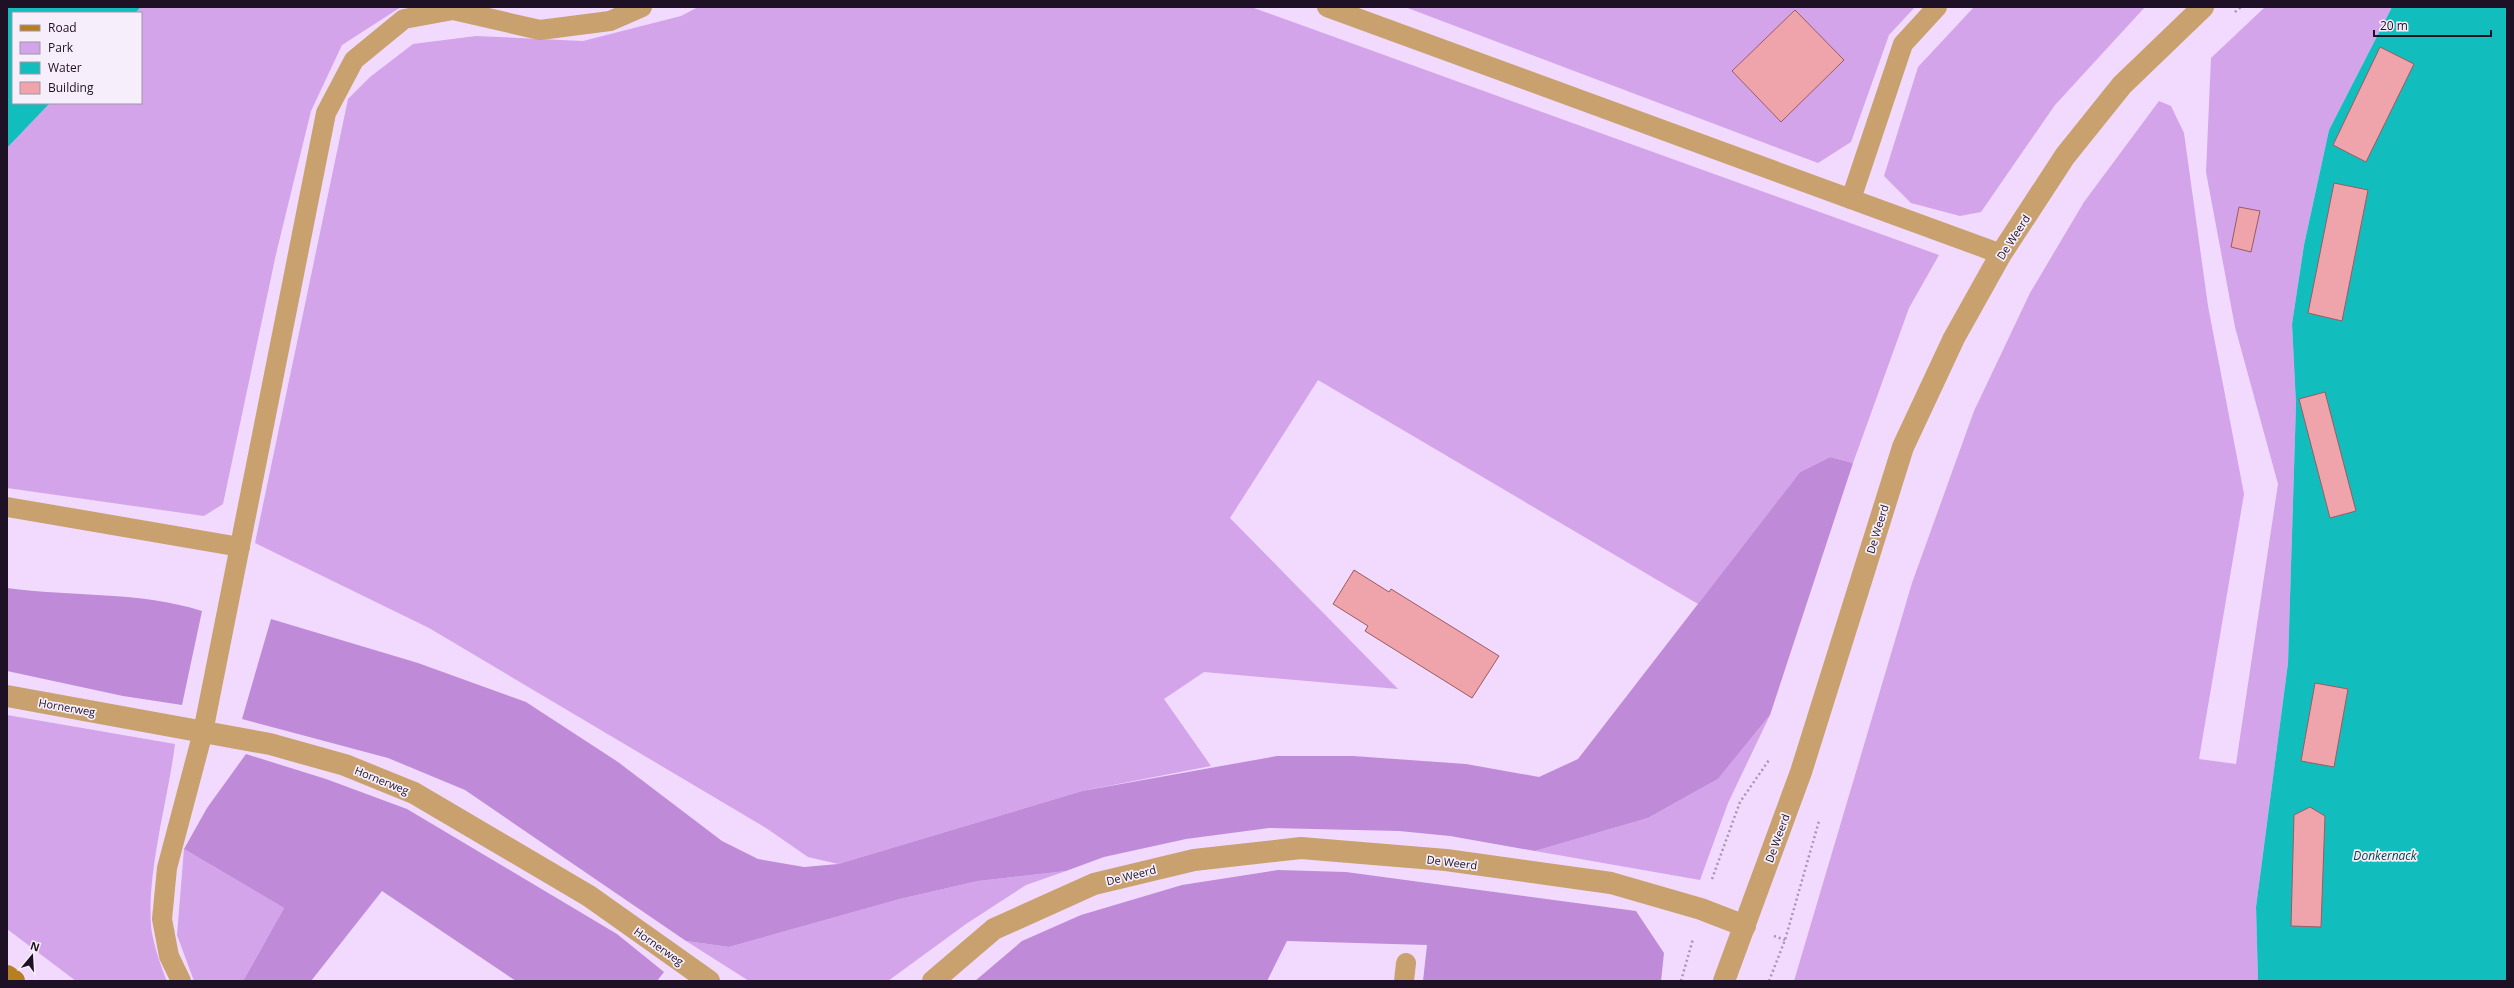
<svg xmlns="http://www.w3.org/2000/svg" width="2514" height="988" font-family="'Open Sans',sans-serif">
  <rect width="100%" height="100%" fill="#f1dafd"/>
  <g fill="#d3a4ea">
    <path d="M141 7H401L342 45 311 111 276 254 223 504 204 516 7 488V148L50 103H141V13H135Z"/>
    <path d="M698 7H1251L1939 255 1909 308 1853 463 1830 457 1800 472 1698 604 1318 380 1230 518 1398 689 1204 672 1164 699 1211 766 1082 791 838 864 808 857 766 828 429 628 255 543 348 99 370 77 413 44 476 36 583 41 681 16Z"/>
    <path d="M1405 7H1915L1889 35 1851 142 1818 163Z"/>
    <path d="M1974 7H2145L2055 105 1981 212 1960 216 1911 203 1884 176 1918 67Z"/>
    <path d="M2265 7H2392L2329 130 2304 245 2292 324 2296 404 2288 663 2256 907 2258 981H1794L1912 583 1974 411 2030 293 2084 202 2159 101 2171 106 2184 133 2208 306 2244 494 2199 759 2236 764 2278 484 2235 327 2206 172 2211 58Z"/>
    <path d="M7 715 175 744C168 800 147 870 151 925 152 940 161 967 167 981H76L7 929Z"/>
    <path d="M1770 715 1728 803 1700 880 1535 851 1648 818 1718 779Z"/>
    <path d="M184 849 284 908 243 981H194L177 935Z"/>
    <path d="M1066 871 1026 885 966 924 888 981H749L686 941 729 947 900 899 978 881Z"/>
  </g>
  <g fill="#bf8bd8">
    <path d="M1830 457 1853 463 1770 715 1718 779 1648 818 1535 851 1450 836 1399 831 1269 828 1186 839 1104 857 1066 871 978 881 900 899 729 947 686 941 465 790 388 758 242 719 271 619 418 663 526 702 618 762 722 841 758 859 804 867 838 864 1082 791 1277 756H1353L1466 764 1539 777 1578 759 1800 472Z"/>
    <path d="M7 588C71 597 140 591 202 611L182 705 123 696 7 671Z"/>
    <path d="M246 754 326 779 407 809 617 934 664 972 657 981H516L382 891 311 981H243L284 908 184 849 207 808Z"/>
    <path d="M1278 870 1346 872 1636 911 1664 953 1661 981H1423L1427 945 1287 941 1267 981H975L1022 941 1081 915 1182 885Z"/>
  </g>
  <g fill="#12bebd">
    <path d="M7 7H141L135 13H13V103H50L7 148Z"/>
    <path d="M2392 7H2507V981H2258L2256 907 2288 663 2296 404 2292 324 2304 245 2329 130Z"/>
  </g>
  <g fill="#eea4aa" stroke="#9c5a60">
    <path d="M1795 10 1844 60 1781 122 1732 71Z"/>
    <path d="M2380 47 2414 64 2366 162 2333 145Z"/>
    <path d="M2334 183 2368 190 2342 321 2308 313Z"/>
    <path d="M2239 207 2260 211 2251 252 2231 247Z"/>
    <path d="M2325 392 2356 511 2330 518 2299 399Z"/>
    <path d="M1354 570 1389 592 1391 589 1499 656 1472 698 1365 631 1368 626 1333 604Z"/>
    <path d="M2315 683 2348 689 2334 767 2301 761Z"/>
    <path d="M2310 807 2325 816 2321 927 2291 926 2294 815Z"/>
  </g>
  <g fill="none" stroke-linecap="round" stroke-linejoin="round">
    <g stroke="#a894b2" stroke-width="2.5" stroke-dasharray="2 3" stroke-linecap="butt">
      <path d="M2235 12 2241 7"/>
      <path d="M1712 879 1740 802 1769 760"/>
      <path d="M1774 936 1785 940"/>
      <path d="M1681 981 1693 939"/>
      <path d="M1769 981 1785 940 1819 821"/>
    </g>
    <g stroke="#c8a16e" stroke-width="20">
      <path d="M1327 7 2001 254"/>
      <path d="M1851 199 1903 44 1937 7"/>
      <path d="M7 507 240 547"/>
      <path d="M181 981 169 956 162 919 167 868 203 732 326 113 354 60 404 19 453 10 540 30 610 21 642 7"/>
      <path d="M1404 981 1406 963"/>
    </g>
    <g stroke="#c8a16e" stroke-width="22">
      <path d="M7 696 270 744 345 765 414 793 589 896 709 981"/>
      <path d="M933 981 994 929 1094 884 1194 860 1301 848 1446 860 1611 883 1701 909 1745 926"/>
      <path d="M1724 981 1801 772 1903 447 1954 338 2001 254 2065 156 2122 85 2203 7"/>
    </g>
    <path stroke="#b87f22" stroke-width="22" d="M7 976 14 981"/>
  </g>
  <g text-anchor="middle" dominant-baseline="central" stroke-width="3.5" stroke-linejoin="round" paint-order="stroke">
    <g font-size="11" fill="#1e1025" stroke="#f6eefa">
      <text transform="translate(2013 237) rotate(-57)">De Weerd</text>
      <text transform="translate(1877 529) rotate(-73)">De Weerd</text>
      <text transform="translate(67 707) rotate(10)">Hornerweg</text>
      <text transform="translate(382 780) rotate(22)">Hornerweg</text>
      <text transform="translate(1777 838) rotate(-70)">De Weerd</text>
      <text transform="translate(1452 862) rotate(7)">De Weerd</text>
      <text transform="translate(1131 875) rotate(-14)">De Weerd</text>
      <text transform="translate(659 946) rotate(35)">Hornerweg</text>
    </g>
    <g font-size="12" font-style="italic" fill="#024746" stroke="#f6eefa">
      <text x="2385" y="855">Donkernack</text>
    </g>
  </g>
  <rect width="2514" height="988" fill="none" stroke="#1e1025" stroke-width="16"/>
  <rect x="12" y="12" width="130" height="92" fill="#f6eefa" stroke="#a095a5"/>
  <rect x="20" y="25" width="20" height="6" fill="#b87f22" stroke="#a095a5"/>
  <text x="48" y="32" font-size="12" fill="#1e1025">Road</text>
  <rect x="20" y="42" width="20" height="12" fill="#d3a4ea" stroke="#a095a5"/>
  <text x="48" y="52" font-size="12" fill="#1e1025">Park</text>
  <rect x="20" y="62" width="20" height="12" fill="#12bebd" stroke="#a095a5"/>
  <text x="48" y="72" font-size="12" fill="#1e1025">Water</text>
  <rect x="20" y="82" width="20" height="12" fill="#eea4aa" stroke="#a095a5"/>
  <text x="48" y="92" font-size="12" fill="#1e1025">Building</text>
  <g transform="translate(32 956) rotate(18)" stroke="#f6eefa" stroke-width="3" paint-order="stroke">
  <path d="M0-3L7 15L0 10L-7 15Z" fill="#1e1025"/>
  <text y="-6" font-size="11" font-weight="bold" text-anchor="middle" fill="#1e1025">N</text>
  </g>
  <path d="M2374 30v6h117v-6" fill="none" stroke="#1e1025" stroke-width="2"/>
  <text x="2380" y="30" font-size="12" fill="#1e1025" stroke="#f6eefa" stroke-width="3" paint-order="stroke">20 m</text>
</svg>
